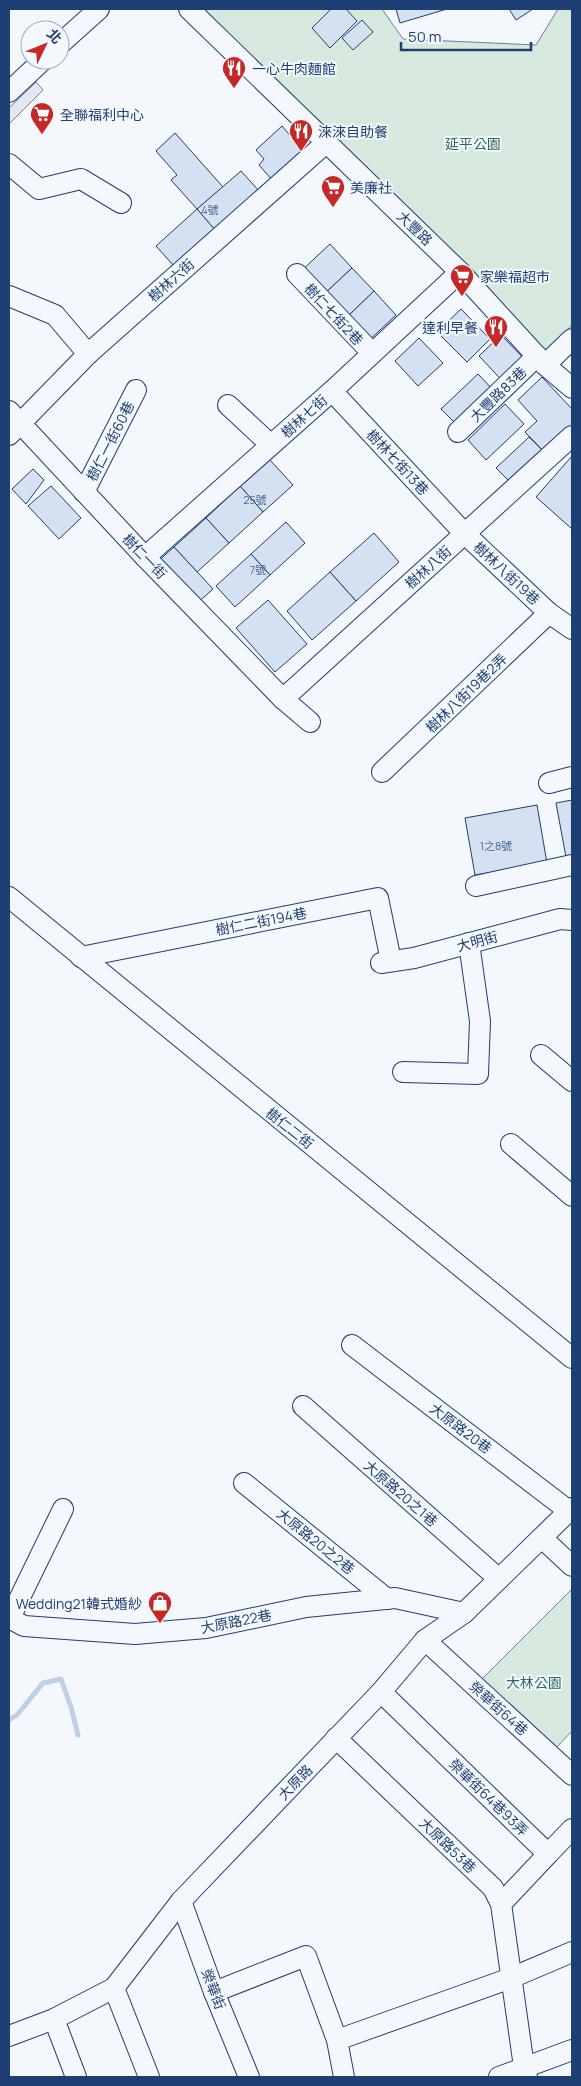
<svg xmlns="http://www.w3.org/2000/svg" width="581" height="2086" font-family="Manrope,'Noto Sans TC',sans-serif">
  <rect width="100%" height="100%" fill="#f4f7fb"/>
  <g fill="#d7e8df" stroke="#687fa3">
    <path d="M194 9H382L403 39 536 45 558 9H572V325L546 353Z"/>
    <path d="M572 1589V1731L553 1751 478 1683Z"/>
  </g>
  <path fill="#e3e8f0" stroke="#687fa3" d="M36 82 43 90 9 124V108Z"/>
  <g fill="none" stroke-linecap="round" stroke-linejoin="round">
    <path stroke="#bed0e5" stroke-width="5" d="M9 1720 17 1715 43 1683 61 1679 71 1707 78 1735"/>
  </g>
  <g fill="#d5e0f0" stroke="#1d3f73">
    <path d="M331 9H346L357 21 330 48 312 28Z"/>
    <path d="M396 9H447L400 23Z"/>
    <path d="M509 9H533L516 20Z"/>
    <path d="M362 20 373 32 353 50 342 38Z"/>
    <path d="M282 126 307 155 273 181 259 165 264 159 256 150Z"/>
    <path d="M175 133 223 187 197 209 171 180 177 175 156 151Z"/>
    <path d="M241 171 259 191 215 230 197 209Z"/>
    <path d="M197 209 215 230 174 266 156 246Z"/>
    <path d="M330 244 352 268 321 297 299 273Z"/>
    <path d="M352 268 374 291 343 321 321 297Z"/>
    <path d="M374 291 396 315 365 344 343 321Z"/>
    <path d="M461 309 490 339 467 362 437 332Z"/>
    <path d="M501 335 534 369 511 390 479 356Z"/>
    <path d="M419 338 443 363 418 386 395 361Z"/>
    <path d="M478 374 495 392 459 427 441 409Z"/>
    <path d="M542 377 572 409V434L549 457 525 432 537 421 518 400Z"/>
    <path d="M505 404 524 424 486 460 468 440Z"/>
    <path d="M529 437 549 457 516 488 496 468Z"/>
    <path d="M572 456V529L536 497Z"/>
    <path d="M269 459 293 485 263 512 240 486Z"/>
    <path d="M33 469 44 480 26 504 12 489Z"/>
    <path d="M51 486 81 518 59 539 28 506Z"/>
    <path d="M240 486 263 512 229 543 206 518Z"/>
    <path d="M206 518 229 543 197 572 174 547Z"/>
    <path d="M286 522 305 543 270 575 251 554Z"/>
    <path d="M374 533 399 562 356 601 330 572Z"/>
    <path d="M174 547 213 589 195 605 156 563Z"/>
    <path d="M251 554 270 575 235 607 216 586Z"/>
    <path d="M330 572 356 601 312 640 287 611Z"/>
    <path d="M268 600 307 644 275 672 236 628Z"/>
    <path d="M572 800V856L566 857 556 803Z"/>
    <path d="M537 805 547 863 475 875 465 818Z"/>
  </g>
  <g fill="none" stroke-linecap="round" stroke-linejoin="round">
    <g stroke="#1d3f73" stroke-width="22">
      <g id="minor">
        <path d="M189 9 460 272 545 365 572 388"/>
        <path d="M60 44 99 9"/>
        <path d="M9 92 43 60"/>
        <path d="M9 164 39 189 81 179 121 203"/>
        <path d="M297 274 372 353"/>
        <path d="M9 296 55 315 88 354"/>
        <path d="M545 365 572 339"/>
        <path d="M332 391 464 533 549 613 572 629"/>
        <path d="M228 405 271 445"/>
        <path d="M9 411 145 557 283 699 310 722"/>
        <path d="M458 432 537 356"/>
        <path d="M9 435 88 354 327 142"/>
        <path d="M84 492 136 390"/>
        <path d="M145 557 332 391 460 272"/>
        <path d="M283 699 572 436"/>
        <path d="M382 772 549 613"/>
        <path d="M549 783 572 777"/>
        <path d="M476 886 572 865"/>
        <path d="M9 897 572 1358"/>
        <path d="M81 957 378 898 391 961"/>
        <path d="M381 963 414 958 560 919 572 920"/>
        <path d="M541 1055 572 1081"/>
        <path d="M403 1072 478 1074 480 1021 469 943"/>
        <path d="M511 1144 572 1196"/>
        <path d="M352 1345 569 1511"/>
        <path d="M303 1406 499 1579"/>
        <path d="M244 1483 387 1599"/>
        <path d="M542 1538 572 1566"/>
        <path d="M9 1618 24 1626 135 1634 206 1628 306 1607 395 1598 464 1613"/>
        <path d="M10 1618 63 1509"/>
        <path d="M425 1640 572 1775"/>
        <path d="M381 1692 548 1854 501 1904"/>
        <path d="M336 1738 493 1888 501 1904 524 2067 527 2077"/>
        <path d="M548 1854 572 1829"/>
        <path d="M181 1901 214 1992 249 2077"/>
        <path d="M114 1988 149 2077"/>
        <path d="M214 1992 306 1956 337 2040 344 2077"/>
        <path d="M54 2019 76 2077"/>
        <path d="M9 2036 54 2019 114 1988 181 1901 381 1692 425 1640 464 1613 572 1508"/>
        <path d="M337 2040 511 1978 572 1952"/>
        <path d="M499 2077 572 2050"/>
      </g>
    </g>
    <use href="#minor" stroke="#f4f7fb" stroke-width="20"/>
  </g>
  <defs>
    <g id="restaurant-pin" transform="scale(1.25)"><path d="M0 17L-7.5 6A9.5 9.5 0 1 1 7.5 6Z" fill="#c62828" stroke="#f4f7fb"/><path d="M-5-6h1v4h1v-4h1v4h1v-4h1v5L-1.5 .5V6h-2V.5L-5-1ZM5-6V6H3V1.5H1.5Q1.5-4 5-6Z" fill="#fff"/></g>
    <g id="supermarket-pin" transform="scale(1.25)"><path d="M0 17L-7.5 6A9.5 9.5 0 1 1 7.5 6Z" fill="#c62828" stroke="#f4f7fb"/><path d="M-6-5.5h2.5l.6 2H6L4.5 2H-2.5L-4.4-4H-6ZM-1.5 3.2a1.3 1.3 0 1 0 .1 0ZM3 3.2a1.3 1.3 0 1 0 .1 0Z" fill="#fff"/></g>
    <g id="shop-pin" transform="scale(1.25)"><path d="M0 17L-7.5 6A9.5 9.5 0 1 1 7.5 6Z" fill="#c62828" stroke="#f4f7fb"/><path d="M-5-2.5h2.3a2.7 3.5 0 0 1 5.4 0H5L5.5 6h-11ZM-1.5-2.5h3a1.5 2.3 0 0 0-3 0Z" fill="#fff"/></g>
  </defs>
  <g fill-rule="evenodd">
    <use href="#restaurant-pin" x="234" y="68"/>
    <use href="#supermarket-pin" x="42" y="114"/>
    <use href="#restaurant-pin" x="301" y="131"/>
    <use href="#supermarket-pin" x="333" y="187"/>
    <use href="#supermarket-pin" x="462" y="276"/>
    <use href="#restaurant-pin" x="496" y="327"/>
    <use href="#shop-pin" x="160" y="1603"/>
  </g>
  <g text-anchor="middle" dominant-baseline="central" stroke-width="4" stroke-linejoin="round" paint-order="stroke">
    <g font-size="11" fill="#4b6792">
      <text x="210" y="209">4號</text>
      <text x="255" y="499">25號</text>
      <text x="258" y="569">7號</text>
      <text x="496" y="845">1之8號</text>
    </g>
    <g font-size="14" fill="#1d3f73" stroke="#f4f7fb" text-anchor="start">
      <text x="252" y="68">一心牛肉麵館</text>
      <text x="60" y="114">全聯福利中心</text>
      <text x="318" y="131">淶淶自助餐</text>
      <text x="350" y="187">美廉社</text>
      <text x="480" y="276">家樂福超市</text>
      <text x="478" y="327" text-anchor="end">達利早餐</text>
      <text x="142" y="1603" text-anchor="end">Wedding21韓式婚紗</text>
    </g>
    <g font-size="14" fill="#2c6c60" stroke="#f4f7fb">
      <text x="473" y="143">延平公園</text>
      <text x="534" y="1682">大林公園</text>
    </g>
    <g font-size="14" fill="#1d3f73" stroke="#f4f7fb">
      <text transform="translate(415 228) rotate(44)">大豐路</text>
      <text transform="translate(171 280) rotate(-42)">樹林六街</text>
      <text transform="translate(334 314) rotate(47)">樹仁七街2巷</text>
      <text transform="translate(498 394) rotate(-44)">大豐路83巷</text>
      <text transform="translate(304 416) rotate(-42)">樹林七街</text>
      <text transform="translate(110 441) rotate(-63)">樹仁一街60巷</text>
      <text transform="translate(398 462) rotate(47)">樹林七街13巷</text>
      <text transform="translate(145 556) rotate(46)">樹仁一街</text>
      <text transform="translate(428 567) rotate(-42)">樹林八街</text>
      <text transform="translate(507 573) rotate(43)">樹林八街19巷</text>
      <text transform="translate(466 693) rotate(-44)">樹林八街19巷2弄</text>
      <text transform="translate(261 921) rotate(-11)">樹仁二街194巷</text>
      <text transform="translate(477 941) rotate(-15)">大明街</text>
      <text transform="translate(290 1128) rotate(39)">樹仁二街</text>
      <text transform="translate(461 1428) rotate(37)">大原路20巷</text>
      <text transform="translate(401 1493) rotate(41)">大原路20之1巷</text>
      <text transform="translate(316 1541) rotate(39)">大原路20之2巷</text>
      <text transform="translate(236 1621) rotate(-11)">大原路22巷</text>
      <text transform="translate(499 1708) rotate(42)">榮華街64巷</text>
      <text transform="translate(295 1782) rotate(-46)">大原路</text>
      <text transform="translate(489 1797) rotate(44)">榮華街64巷93弄</text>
      <text transform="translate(448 1845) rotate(44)">大原路53巷</text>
      <text transform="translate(214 1989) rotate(69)">榮華街</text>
    </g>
  </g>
  <rect width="581" height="2086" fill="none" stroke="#1d3f73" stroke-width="20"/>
  <g transform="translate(45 45) rotate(47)"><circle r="24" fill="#f4f7fb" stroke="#9eadc5"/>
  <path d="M0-4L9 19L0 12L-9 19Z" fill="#c62828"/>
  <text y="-8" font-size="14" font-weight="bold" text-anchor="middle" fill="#1d3f73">北</text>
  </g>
  <path d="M401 42v8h130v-8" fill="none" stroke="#1d3f73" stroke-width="2.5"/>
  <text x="408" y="42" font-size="15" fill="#1d3f73" stroke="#f4f7fb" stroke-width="4" paint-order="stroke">50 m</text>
</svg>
